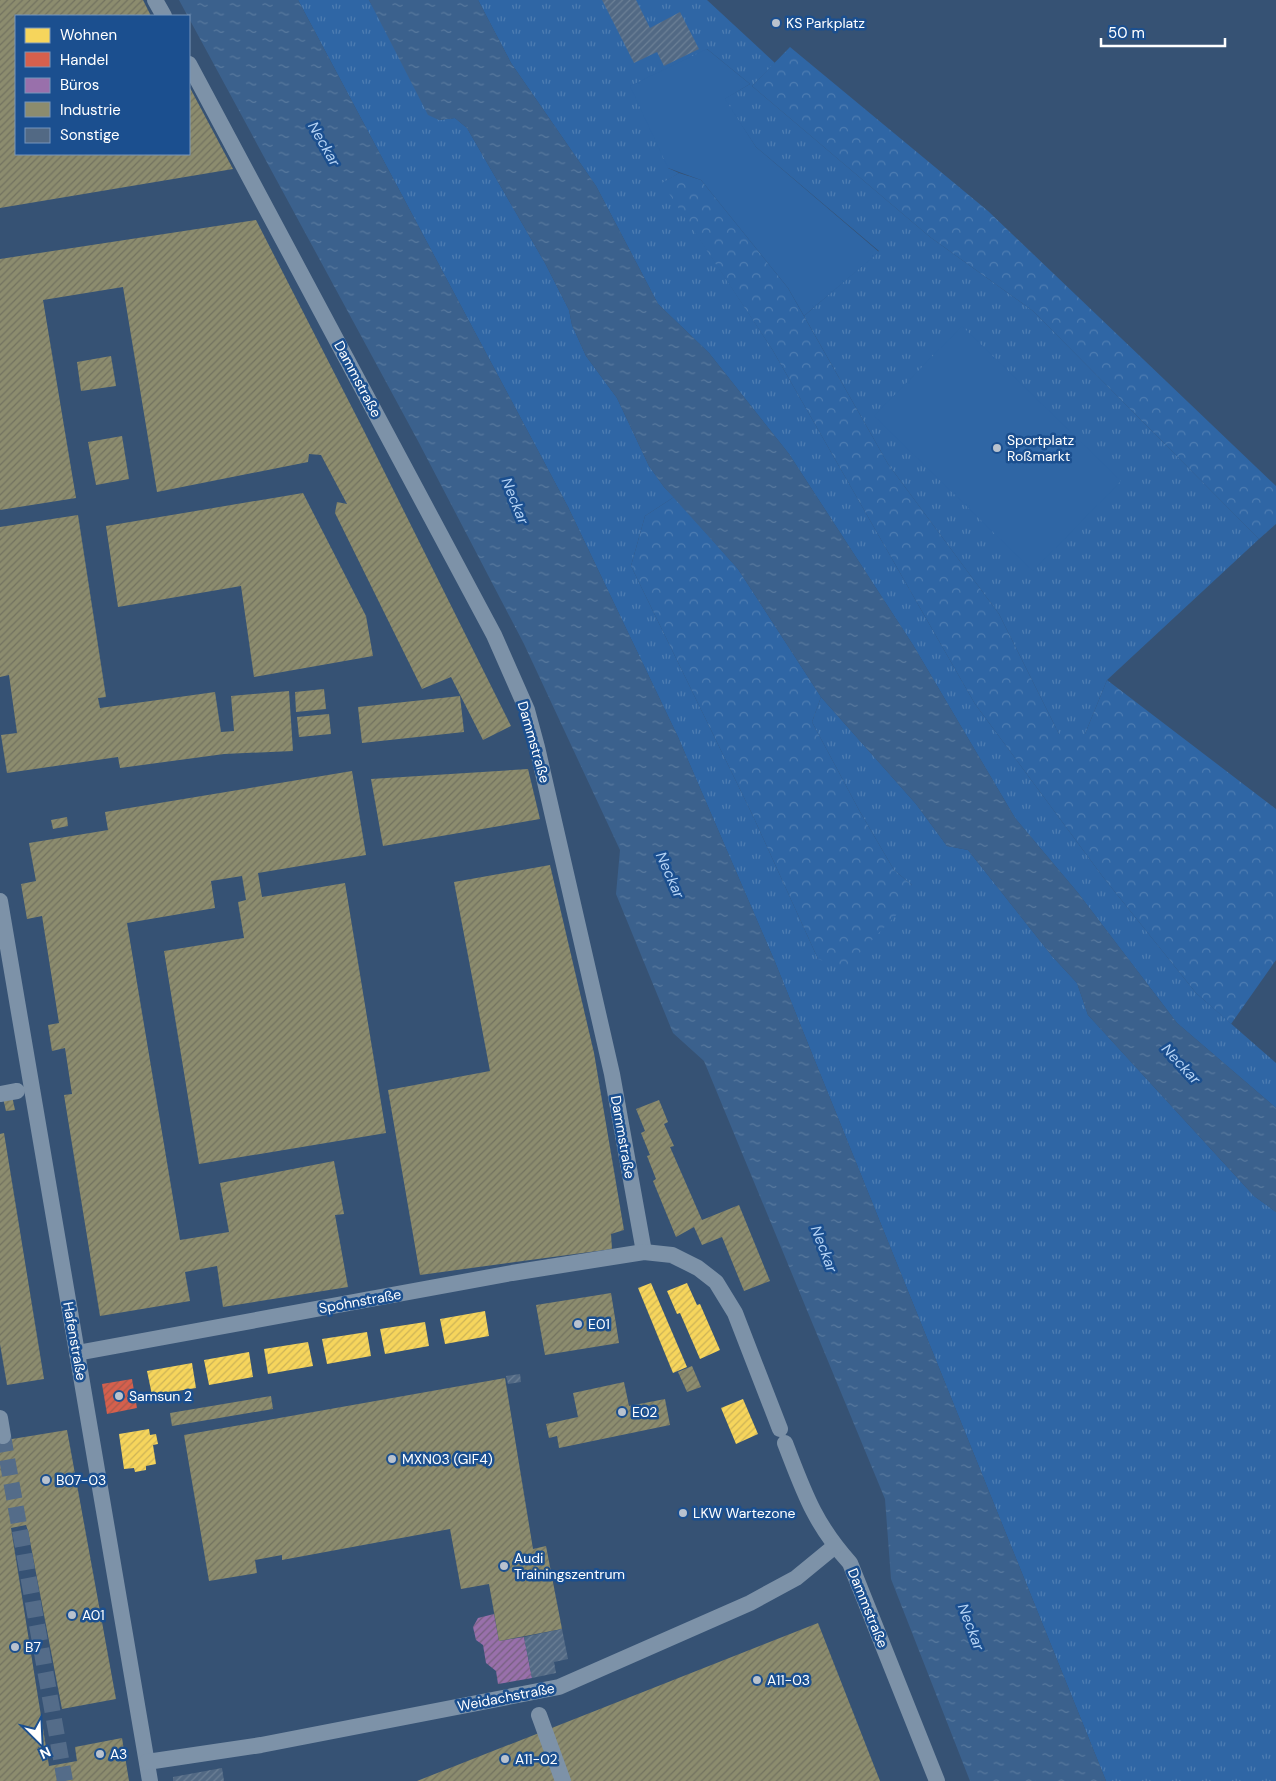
<svg xmlns="http://www.w3.org/2000/svg" width="1276" height="1781" font-family="'DM Sans',sans-serif">
  <defs>
    <pattern id="grass-tufts" width="24" height="20" patternUnits="userSpaceOnUse" patternTransform="scale(1.25)"><rect width="24" height="20" fill="#2f66a5"/><path d="M3 7l-1-3M5 7V3M7 7l1-3M15 17l-1-3M17 17v-4M19 17l1-3" fill="none" stroke="#4e7db2"/></pattern>
    <pattern id="forest-crowns" width="20" height="18" patternUnits="userSpaceOnUse" patternTransform="scale(1.25)"><rect width="20" height="18" fill="#2f66a5"/><path d="M2 6a3 3 0 1 1 6 0M12 15a3 3 0 1 1 6 0" fill="none" stroke="#4e7db2"/></pattern>
    <pattern id="water-ripples" width="26" height="14" patternUnits="userSpaceOnUse" patternTransform="scale(1.25)"><rect width="26" height="14" fill="#3b618d"/><path d="M2 4q2-2 4 0t4 0M15 11q2-2 4 0t4 0" fill="none" stroke="#58799e"/></pattern>
    <pattern id="homes-hatch" width="6" height="6" patternUnits="userSpaceOnUse" patternTransform="scale(1.25)"><rect width="6" height="6" fill="#f6d55c"/><path d="M-1 1l2-2M0 6l6-6M5 7l2-2" fill="none" stroke="#ccb358"/></pattern>
    <pattern id="shops-hatch" width="6" height="6" patternUnits="userSpaceOnUse" patternTransform="scale(1.25)"><rect width="6" height="6" fill="#d6604d"/><path d="M-1 1l2-2M0 6l6-6M5 7l2-2" fill="none" stroke="#a6594d"/></pattern>
    <pattern id="offices-hatch" width="6" height="6" patternUnits="userSpaceOnUse" patternTransform="scale(1.25)"><rect width="6" height="6" fill="#9970ab"/><path d="M-1 1l2-2M0 6l6-6M5 7l2-2" fill="none" stroke="#766080"/></pattern>
    <pattern id="industry-hatch" width="6" height="6" patternUnits="userSpaceOnUse" patternTransform="scale(1.25)"><rect width="6" height="6" fill="#8c8c6e"/><path d="M-1 1l2-2M0 6l6-6M5 7l2-2" fill="none" stroke="#727260"/></pattern>
    <pattern id="building-hatch" width="6" height="6" patternUnits="userSpaceOnUse" patternTransform="scale(1.25)"><rect width="6" height="6" fill="#526984"/><path d="M-1 1l2-2M0 6l6-6M5 7l2-2" fill="none" stroke="#6c8096"/></pattern>
  </defs>
  <rect width="100%" height="100%" fill="#365274"/>
  <g fill="url(#grass-tufts)">
    <path d="M298 0H369L439 120 455 118 467 128 545 263 569 310 572 325 586 356 617 398 649 466 664 487 674 497 645 516 631 566 753 816 818 959 912 885 894 870 859 810 812 722 821 697 916 804 947 846 968 850 1052 956 1077 983 1088 1015 1254 1196 1276 1212V1781H1106L775 962 678 737 568 507Z"/>
    <path d="M478 0H707L775 63 752 86 930 237 1033 311 1259 539 1107 680 1085 734H1059L999 614 888 464 804 316 879 251 756 147 724 99 750 84 707 49 668 168 679 173 663 183 772 349 975 704 1103 877 1196 993 1276 1063V1108L1177 1023 1078 893 1015 818 913 645 789 454 709 353 658 304 596 186 511 63Z"/>
  </g>
  <g fill="url(#forest-crowns)">
    <path d="M790 47 988 211 1276 486V524L1259 539 1033 311 930 237 752 86Z"/>
    <path d="M679 173 701 180 788 288 888 464 999 614 1059 734H1085L1107 680 1276 809V960L1231 1024 1196 993 1103 877 975 704 772 349 662 183Z"/>
    <path d="M674 497 738 569 821 697 812 722 859 810 894 870 912 885 901 910 847 966 831 964 818 959 753 816 631 566 645 516Z"/>
  </g>
  <g fill="#2f66a5">
    <path d="M707 49 750 84 725 99 756 147 879 252 804 316 788 288 701 180 668 168 630 86Z"/>
    <path d="M962 326 1121 481 1033 571 874 416Z"/>
  </g>
  <g fill="url(#water-ripples)">
    <path d="M179 0H298L568 507 678 737 775 962 1106 1781H970L891 1579 885 1499 704 1061 673 1033 616 894 620 850 524 644 418 441Z"/>
    <path d="M369 0H478L511 63 596 186 658 304 709 353 789 454 913 645 1015 818 1078 893 1177 1023 1276 1108V1212L1254 1196 1088 1015 1077 983 1052 956 968 850 947 846 916 804 821 697 738 569 664 487 649 466 617 398 586 356 572 325 569 310 545 263 467 128 455 118 439 120 428 115Z"/>
  </g>
  <g fill="url(#homes-hatch)">
    <path d="M651 1283 687 1367 673 1373 638 1288Z"/>
    <path d="M687 1283 697 1305 700 1304 720 1350 700 1359 680 1313 677 1314 667 1291Z"/>
    <path d="M485 1311 489 1336 445 1344 440 1319Z"/>
    <path d="M425 1322 429 1346 385 1354 380 1329Z"/>
    <path d="M367 1332 371 1356 327 1364 322 1339Z"/>
    <path d="M308 1342 313 1366 268 1374 264 1349Z"/>
    <path d="M249 1352 253 1377 209 1385 204 1360Z"/>
    <path d="M192 1363 196 1388 152 1395 147 1371Z"/>
    <path d="M743 1399 758 1434 736 1444 721 1408Z"/>
    <path d="M149 1429 150 1435 156 1434 158 1444 153 1445 156 1464 146 1466V1470L135 1472 134 1468 124 1469 119 1434Z"/>
  </g>
  <path fill="url(#shops-hatch)" d="M132 1379 137 1408 107 1414 102 1384Z"/>
  <path fill="url(#offices-hatch)" d="M494 1614 499 1641 524 1637 532 1678 498 1684 496 1671 486 1663 483 1645 476 1640 473 1627 478 1618Z"/>
  <g fill="url(#industry-hatch)">
    <path d="M0 0H143L151 16H16V154H189V86L233 169 0 208Z"/>
    <path d="M256 220 364 431 511 726 483 740 451 677 422 689 335 513 337 502 347 504 321 455 309 454 308 462 157 492 123 287 43 300 76 498 0 510V259Z"/>
    <path d="M111 356 116 386 81 391 77 362Z"/>
    <path d="M122 436 129 479 96 485 88 442Z"/>
    <path d="M303 493 366 616 373 656 254 677 241 586 118 607 106 526Z"/>
    <path d="M78 515 106 697 98 698 100 708 215 692 221 732 234 731 231 696 289 691 293 751 224 754 120 768 118 757 7 773 1 735 17 733 9 675 0 677V527Z"/>
    <path d="M324 689 326 709 296 712 295 692Z"/>
    <path d="M460 696 464 732 362 743 358 707Z"/>
    <path d="M329 714 331 734 299 737 297 717Z"/>
    <path d="M528 769 540 819 383 846 371 779Z"/>
    <path d="M352 771 366 855 258 873 262 897 345 883 386 1133 199 1164 164 951 244 938 238 902 246 900 242 876 211 881 215 908 127 923 180 1240 229 1232 220 1183 334 1161 344 1214 335 1215 348 1287 223 1307 217 1266 185 1272 190 1301 100 1316 64 1095 72 1094 65 1048 52 1051 48 1025 59 1023 42 916 27 919 21 884 36 881 29 843 108 830 105 812Z"/>
    <path d="M67 817 68 826 53 829 51 820Z"/>
    <path d="M550 865 594 1053 624 1230 611 1234 612 1249 420 1275 388 1090 490 1071 454 882Z"/>
    <path d="M12 1096 15 1110 6 1111 3 1098Z"/>
    <path d="M659 1100 668 1122 664 1124 674 1146 670 1147 702 1220 739 1205 770 1281 744 1291 722 1237 702 1245 694 1227 676 1237 653 1181 656 1179 647 1156 650 1155 641 1133 645 1131 636 1109Z"/>
    <path d="M4 1133 44 1379 7 1385 0 1344V1134Z"/>
    <path d="M611 1293 619 1343 545 1355 536 1305Z"/>
    <path d="M692 1366 701 1387 687 1392 678 1372Z"/>
    <path d="M505 1378 533 1549 546 1546 562 1629 499 1641 489 1584 461 1589 450 1529 282 1560V1555L255 1560 257 1573 209 1581 184 1435Z"/>
    <path d="M624 1382 629 1406 665 1399 670 1425 559 1448 557 1436 549 1438 546 1424 578 1417 573 1393Z"/>
    <path d="M271 1396 273 1409 172 1426 170 1413Z"/>
    <path d="M67 1430 116 1699 62 1709 28 1531 26 1525 11 1528 49 1766 77 1761 75 1747 122 1738 129 1781H0V1441Z"/>
    <path d="M818 1623 880 1781H417Z"/>
  </g>
  <g fill="url(#building-hatch)">
    <path d="M602 0H636L650 28 680 12 699 49 664 66 657 52 634 63Z"/>
    <path d="M520 1374 521 1382 508 1384 506 1376Z"/>
    <path d="M562 1629 568 1659 554 1662 556 1673 532 1678 524 1637Z"/>
    <path d="M222 1768 224 1781H173V1777Z"/>
  </g>
  <g fill="none" stroke-linecap="round" stroke-linejoin="round">
    <path stroke="#546c89" stroke-width="16" stroke-dasharray="16 8" stroke-linecap="butt" d="M3 1436 65 1781"/>
    <g stroke="#7d92a8" stroke-width="16">
      <path d="M155 0 164 16"/>
      <path d="M189 64 494 635 527 710 537 747 612 1074 644 1252"/>
      <path d="M0 901 150 1781"/>
      <path d="M0 1094 17 1091"/>
      <path d="M77 1353 512 1273 644 1252 672 1255 698 1268 716 1282 735 1313 780 1429"/>
      <path d="M0 1418 3 1436"/>
      <path d="M785 1443C804 1492 814 1523 850 1563L937 1781"/>
      <path d="M539 1715 563 1781"/>
      <path d="M147 1762 261 1745 559 1687 750 1603 796 1578 835 1546"/>
    </g>
  </g>
  <g fill="#b9c2ce" stroke="#1b4f8f" stroke-width="2">
    <circle cx="776" cy="23" r="5"/>
    <circle cx="997" cy="448" r="5"/>
    <circle cx="578" cy="1324" r="5"/>
    <circle cx="119" cy="1396" r="5"/>
    <circle cx="622" cy="1412" r="5"/>
    <circle cx="392" cy="1459" r="5"/>
    <circle cx="46" cy="1480" r="5"/>
    <circle cx="683" cy="1513" r="5"/>
    <circle cx="504" cy="1566" r="5"/>
    <circle cx="72" cy="1615" r="5"/>
    <circle cx="15" cy="1647" r="5"/>
    <circle cx="757" cy="1680" r="5"/>
    <circle cx="100" cy="1754" r="5"/>
    <circle cx="505" cy="1759" r="5"/>
  </g>
  <g text-anchor="middle" dominant-baseline="central" stroke-width="5" stroke-linejoin="round" paint-order="stroke">
    <g font-size="14" fill="#fff" stroke="#1b4f8f" text-anchor="start">
      <text x="786" y="23">KS Parkplatz</text>
      <text x="1007" y="440">Sportplatz<tspan x="1007" dy="16">Roßmarkt</tspan></text>
      <text x="588" y="1324">E01</text>
      <text x="129" y="1396">Samsun 2</text>
      <text x="632" y="1412">E02</text>
      <text x="402" y="1459">MXN03 (GIF4)</text>
      <text x="56" y="1480">B07-03</text>
      <text x="693" y="1513">LKW Wartezone</text>
      <text x="514" y="1558">Audi<tspan x="514" dy="16">Trainingszentrum</tspan></text>
      <text x="82" y="1615">A01</text>
      <text x="25" y="1647">B7</text>
      <text x="767" y="1680">A11-03</text>
      <text x="110" y="1754">A3</text>
      <text x="515" y="1759">A11-02</text>
    </g>
    <g font-size="14" fill="#fff" stroke="#1b4f8f">
      <text transform="translate(358 379) rotate(62)">Dammstraße</text>
      <text transform="translate(534 742) rotate(74)">Dammstraße</text>
      <text transform="translate(623 1137) rotate(80)">Dammstraße</text>
      <text transform="translate(360 1301) rotate(-10)">Spohnstraße</text>
      <text transform="translate(75 1341) rotate(80)">Hafenstraße</text>
      <text transform="translate(868 1608) rotate(68)">Dammstraße</text>
      <text transform="translate(506 1697) rotate(-11)">Weidachstraße</text>
    </g>
    <g font-size="15" font-style="italic" fill="#b5d3f5" stroke="#1b4f8f">
      <text transform="translate(324 144) rotate(60)">Neckar</text>
      <text transform="translate(515 501) rotate(68)">Neckar</text>
      <text transform="translate(670 875) rotate(66)">Neckar</text>
      <text transform="translate(1181 1064) rotate(47)">Neckar</text>
      <text transform="translate(824 1249) rotate(69)">Neckar</text>
      <text transform="translate(971 1627) rotate(69)">Neckar</text>
    </g>
  </g>
  <rect x="15" y="15" width="175" height="140" fill="#1b4f8f" stroke="#7695bc"/>
  <rect x="25" y="28" width="25" height="15" fill="#f6d55c" stroke="#7695bc"/>
  <text x="60" y="40" font-size="15" fill="#ffffff">Wohnen</text>
  <rect x="25" y="52" width="25" height="15" fill="#d6604d" stroke="#7695bc"/>
  <text x="60" y="65" font-size="15" fill="#ffffff">Handel</text>
  <rect x="25" y="78" width="25" height="15" fill="#9970ab" stroke="#7695bc"/>
  <text x="60" y="90" font-size="15" fill="#ffffff">Büros</text>
  <rect x="25" y="102" width="25" height="15" fill="#8c8c6e" stroke="#7695bc"/>
  <text x="60" y="115" font-size="15" fill="#ffffff">Industrie</text>
  <rect x="25" y="128" width="25" height="15" fill="#526984" stroke="#7695bc"/>
  <text x="60" y="140" font-size="15" fill="#ffffff">Sonstige</text>
  <g transform="translate(40 1741) rotate(156)" stroke="#1b4f8f" stroke-width="4" paint-order="stroke">
  <path d="M0-4L9 19L0 12L-9 19Z" fill="#ffffff"/>
  <text y="-8" font-size="14" font-weight="bold" text-anchor="middle" fill="#ffffff">N</text>
  </g>
  <path d="M1101 38v8h124v-8" fill="none" stroke="#ffffff" stroke-width="2.5"/>
  <text x="1108" y="38" font-size="15" fill="#ffffff" stroke="#1b4f8f" stroke-width="4" paint-order="stroke">50 m</text>
</svg>
